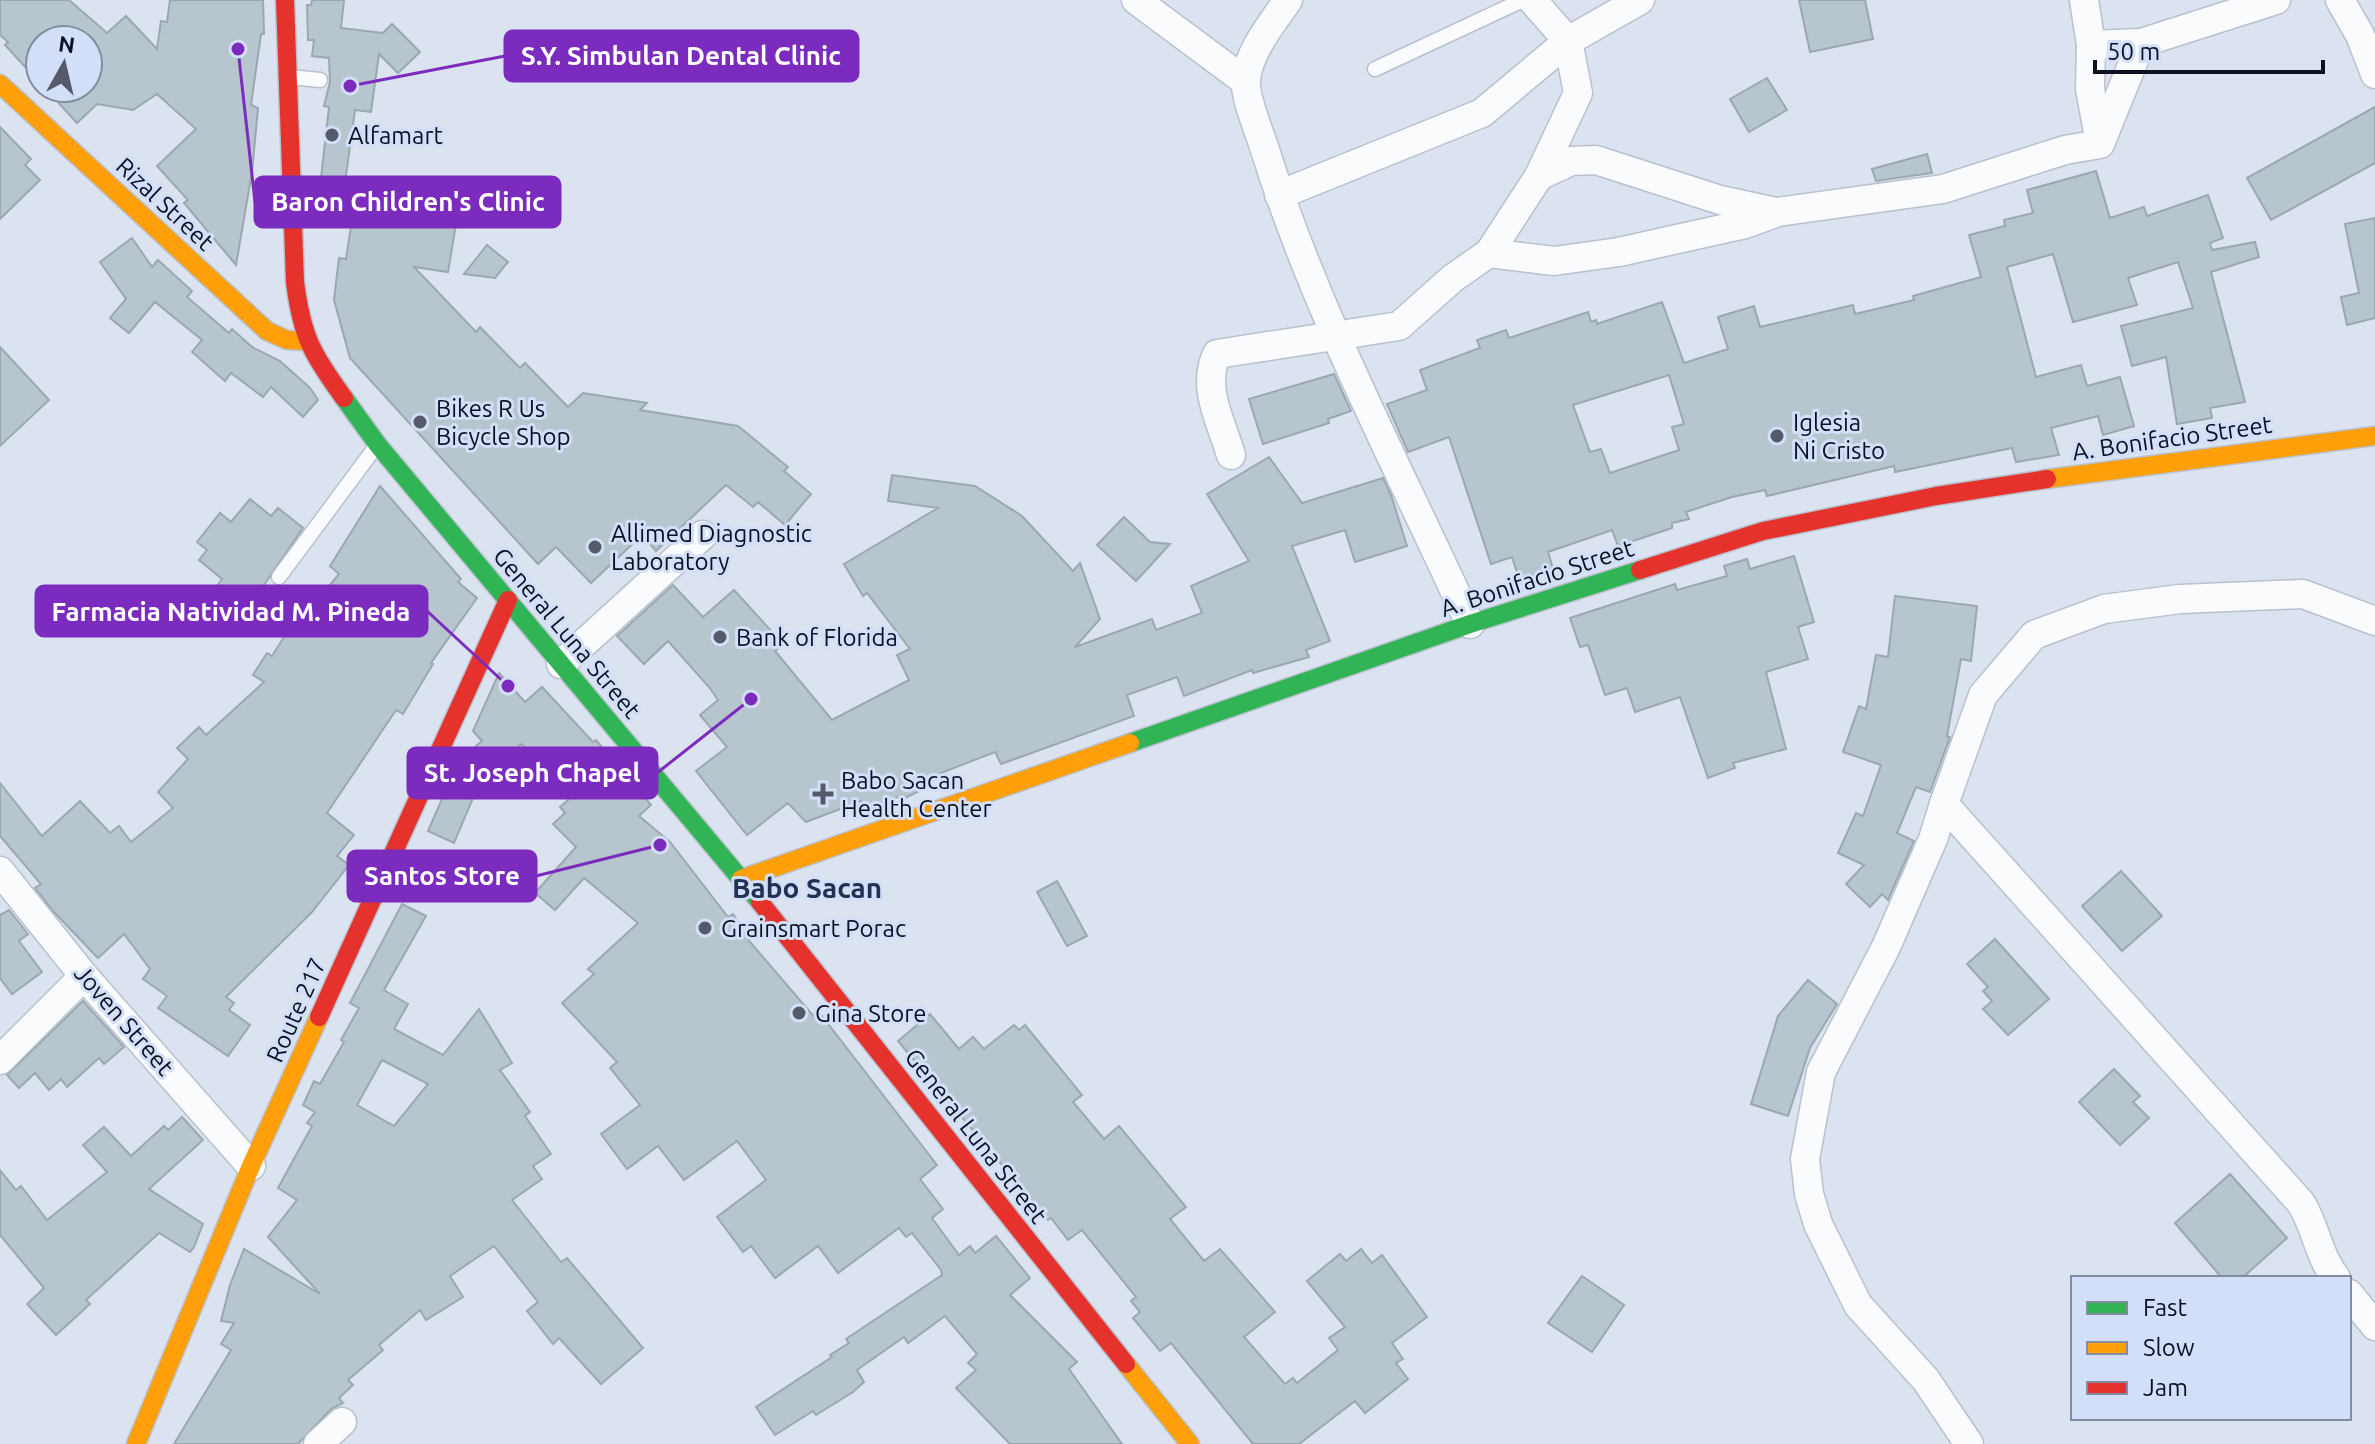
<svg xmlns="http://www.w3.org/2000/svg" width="2375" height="1444" font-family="Ubuntu,sans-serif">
  <rect width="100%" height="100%" fill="#dbe2f0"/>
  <g fill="#b7c6ce" stroke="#9aa8b0" stroke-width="2" fill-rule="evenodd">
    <path d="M0 0H69L107 33 126 16 157 49 161 21 167 22 170 0H263L264 34H261L251 105 258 108 252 172 236 265 184 203 188 200 157 166 196 129 157 94 133 110 97 104 77 123 45 88H88V40H40V83L5 45 8 42 0 35Z"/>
    <path d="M312 0H344L341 28 383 33 392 24 420 52 398 73 379 54 371 112 355 110 345 182 321 178 329 107 324 106 330 82 329 58 312 56 314 40H308L307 5H311Z"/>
    <path d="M1799 0H1865L1873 39 1810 52Z"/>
    <path d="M1767 78 1787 110 1749 132 1730 99Z"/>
    <path d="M2375 107V163L2271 220 2247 178Z"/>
    <path d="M0 127 31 159 25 165 40 180 0 219Z"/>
    <path d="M1927 154 1932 173 1876 181 1872 169Z"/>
    <path d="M2096 171 2110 218 2144 207 2147 216 2208 195 2223 238 2210 243 2212 250 2255 242 2259 257 2211 272 2245 402 2210 408 2212 418 2177 424 2166 357 2132 366 2121 326 2193 308 2178 262 2128 278 2137 305 2073 322 2053 254 2007 267 2036 377 2081 365 2087 386 2120 377 2134 426 2103 435 2098 416 2051 428 2059 455 2016 462 2012 448 1895 472 1894 466 1767 496 1765 490 1732 497 1686 512 1689 519 1672 523V528L1618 546 1612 530 1548 552 1553 568 1519 579 1512 557 1491 564 1449 437 1408 452 1387 404 1427 390 1420 370 1480 348 1477 340 1506 330 1509 338 1588 312 1591 322 1596 320 1597 324 1662 302 1684 363 1728 349 1718 317 1754 306 1760 327 1853 305 1855 314 1914 300 1913 296 1981 277 1969 235 2005 226 2004 220 2033 213 2027 190ZM1669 375 1684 424 1672 427 1679 450 1610 473 1601 449 1590 452 1573 405Z"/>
    <path d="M356 194 389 200 388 207 457 218 448 272 414 267 476 332 480 327 520 368 525 363 568 407 583 393 647 403 640 410 738 426 788 467 784 471 811 494 785 525 758 502 753 507 726 485 656 551 642 535 591 583 556 547 538 564 350 358 334 300 339 258 346 259Z"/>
    <path d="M2375 218V318L2347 325 2341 297 2359 293 2345 224Z"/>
    <path d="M132 238 152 267 158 260 192 291 187 297 229 333 232 329 252 347 280 361 310 388 318 400 303 417 271 387 263 397 231 373 225 381 192 352 202 340 155 302 129 333 110 318 126 299 100 262Z"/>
    <path d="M487 245 508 262 495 278 464 274Z"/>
    <path d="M0 347 49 400 0 446Z"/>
    <path d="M1334 374 1351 411 1328 419 1329 423 1263 444 1249 399Z"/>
    <path d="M1269 457 1302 503 1383 478 1391 495 1407 546 1355 562 1345 530 1292 546 1330 641 1306 650 1309 657 1253 673 1252 670 1184 696 1177 677 1127 695 1134 716 1001 764 995 752 923 780 927 787 905 798 904 795 865 808 861 801 806 822 788 803 747 835 696 771 727 747 700 715 718 700 709 687 668 641 644 664 617 636 673 585 703 617 734 590 783 644 775 651 832 720 909 680 897 655 910 649 867 593 863 596 844 564 938 508 888 501 892 475 975 486 1022 516 1073 571 1080 563 1100 619 1075 647 1152 619 1156 630 1202 613 1191 586 1249 561 1207 494Z"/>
    <path d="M380 486 461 579 458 582 477 598 431 663 433 664 403 714 396 710 327 813 354 835 337 856 349 865 312 912 226 997 234 1003 229 1010 250 1025 228 1056 158 1008 167 996 143 979 150 969 124 934 98 958 54 912 35 888 41 884 0 836V783L42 836 80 801 110 833 119 826 131 842 173 808 158 792 188 759 177 748 199 727 206 735 264 682 253 675 267 653 272 656 298 615 303 618 339 574 330 566Z"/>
    <path d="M250 499 271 516 278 508 303 528 251 604 241 596 232 607 213 591 222 579 199 560 207 550 197 542 220 513 231 522Z"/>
    <path d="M1124 517 1150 542 1170 544 1136 581 1097 545Z"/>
    <path d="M1794 556 1814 622 1798 627 1808 659 1766 672 1786 749 1733 763 1735 768 1708 778 1680 697 1635 712 1627 688 1605 695 1588 645 1580 647 1570 618 1675 584 1677 590 1727 576 1724 566 1747 559 1750 569Z"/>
    <path d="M1895 596 1977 606 1971 661 1961 659 1947 736 1950 737 1930 792 1916 787 1897 833 1914 841 1888 900 1882 894 1870 907 1846 884 1864 865 1838 853 1856 813 1863 816 1881 765 1843 752 1859 706 1866 709 1876 655 1888 657Z"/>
    <path d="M499 673 525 702 542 687 593 742 596 740 651 805 639 816 670 842 728 917 733 914 750 942 817 1020 822 1016 937 1165 920 1179 943 1209 932 1218 959 1255 970 1246 975 1253 996 1236 1030 1278 1010 1295 1077 1362 1069 1369 1122 1444H1010L956 1388 976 1370 968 1363 977 1354 945 1316 908 1343 904 1337 857 1370 864 1382 853 1392 816 1415 813 1411 775 1435 756 1407 832 1357 830 1355 849 1343 846 1339 942 1275 941 1270 912 1233 906 1237 899 1228 838 1273 818 1246 775 1278 751 1246 743 1252 717 1217 766 1180 737 1141 684 1180 658 1146 627 1169 601 1134 640 1105 610 1068 617 1062 562 1003 594 974 588 969 638 923 584 878 555 910 535 893 576 847 553 824 565 813 560 807 577 792 521 744 481 779 454 843 428 831 459 760 482 741 473 731Z"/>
    <path d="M2121 871 2162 916 2122 951 2082 906Z"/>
    <path d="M1057 881 1087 936 1067 946 1037 892Z"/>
    <path d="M402 904 426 916 384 990 408 1004 394 1029 443 1055 479 1009 512 1063 500 1070 530 1112 525 1116 551 1154 533 1166 542 1179 512 1200 561 1262 567 1258 643 1348 601 1384 559 1338 553 1344 527 1311 538 1302 494 1246 450 1276 463 1297 426 1320 420 1310 379 1345 383 1350 348 1380 353 1385 339 1398 343 1403 331 1409 298 1444H174L231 1350 221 1344 234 1323 221 1321 230 1285 244 1249 320 1294 268 1237 297 1200 278 1188 312 1126 307 1123 315 1112 303 1105 314 1081 320 1084 344 1042 341 1040 359 1008 350 1003ZM382 1060 428 1084 394 1126 357 1105Z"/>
    <path d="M9 910 28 934 19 941 42 972 12 994 0 978V915Z"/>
    <path d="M1995 939 2049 999 2008 1035 1983 1009 1992 1001 1983 991 1988 987 1967 964Z"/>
    <path d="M1808 980 1837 1004 1810 1048 1788 1116 1751 1104 1778 1016Z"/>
    <path d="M83 1001 124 1047 104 1064 99 1058 67 1087 61 1079 49 1090 35 1073 19 1088 7 1075Z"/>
    <path d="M930 1014 959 1049 973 1037 984 1049 1014 1025 1019 1030 1025 1025 1082 1095 1073 1102 1104 1139 1119 1126 1186 1207 1170 1219 1204 1261 1220 1249 1275 1312 1244 1337 1285 1384 1293 1378 1297 1383 1338 1350 1329 1338 1345 1327 1307 1281 1340 1254 1346 1261 1361 1249 1372 1263 1382 1255 1427 1317 1392 1343 1403 1359 1396 1363 1408 1379 1365 1413 1355 1401 1299 1444H1253L1171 1343 1160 1351 1133 1318 1140 1312 1131 1301 1136 1297 1082 1230 1068 1240 1051 1218 1048 1220 898 1041Z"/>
    <path d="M2114 1069 2140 1096 2133 1102 2149 1118 2120 1145 2079 1102Z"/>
    <path d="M182 1117 203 1140 149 1189 203 1224 194 1247 190 1252 159 1233 86 1300 90 1304 56 1335 27 1304 44 1288 0 1235V1170L16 1190 21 1186 47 1220 107 1172 83 1145 104 1127 131 1156 164 1126 168 1130Z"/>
    <path d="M2230 1174 2287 1238 2242 1278H2222L2175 1223Z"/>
    <path d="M1582 1276 1624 1305 1592 1352 1548 1323Z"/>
  </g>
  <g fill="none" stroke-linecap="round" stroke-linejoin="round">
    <g stroke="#b9c0ce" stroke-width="17">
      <g id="lane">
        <path d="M1375 69 1523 0"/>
        <path d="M290 77 320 80"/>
        <path d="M279 577 377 445"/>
      </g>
    </g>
    <g stroke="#b9c0ce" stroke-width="31">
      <g id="street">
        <path d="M1136 0 1245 81"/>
        <path d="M1288 0C1273 22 1248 52 1246 80 1244 97 1260 133 1265 150 1316 313 1399 468 1470 624"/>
        <path d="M1532 0 1568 41 1640 0"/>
        <path d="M2084 0 2091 45 2141 43 2276 0"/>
        <path d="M2340 0 2360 35 2375 74"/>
        <path d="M2091 45 2090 89 2100 143"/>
        <path d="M1539 176 1571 161 1596 160 1720 200 1776 212"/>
        <path d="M1489 253 1554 261 1619 252 1745 224 1778 212 1943 189 2065 150 2100 144 2141 43"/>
        <path d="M1231 455C1221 421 1201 387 1217 354L1399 326 1453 278 1489 253 1539 176 1578 93 1568 41 1482 113 1279 195"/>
        <path d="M561 664 703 535"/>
        <path d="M1944 804 1933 839 1886 947 1821 1072 1805 1159 1809 1194 1818 1224 1858 1305 1926 1380 1969 1444"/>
        <path d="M0 871 84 976 251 1166"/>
        <path d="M0 1060 84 976"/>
        <path d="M2336 1278C2318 1255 2316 1227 2301 1203L1944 804 1983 695 2034 635 2104 609 2180 599 2303 594 2375 621"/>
        <path d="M2349 1294 2375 1326"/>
        <path d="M318 1444 342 1422"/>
      </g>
    </g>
    <g stroke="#b9c0ce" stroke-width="21">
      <g id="fast">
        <path d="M344 398 378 445 760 902"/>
        <path d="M1130 743 1470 624 1640 570"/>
      </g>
    </g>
    <g stroke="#b9c0ce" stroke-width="21">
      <g id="slow">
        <path d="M0 84 267 331 287 340 306 341"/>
        <path d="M2047 479 2375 436"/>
        <path d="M741 879 1130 743"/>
        <path d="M1126 1364 1190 1444"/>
        <path d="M136 1444 251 1166 319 1017"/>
      </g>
    </g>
    <g stroke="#b9c0ce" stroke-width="21">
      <g id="jam">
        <path d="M285 0 295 282C302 337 312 354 344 398"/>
        <path d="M1640 570 1763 531 1936 496 2047 479"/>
        <path d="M760 902 1126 1364"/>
        <path d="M319 1017 508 600"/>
      </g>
    </g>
    <use href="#lane" stroke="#fafbfd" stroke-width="14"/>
    <use href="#street" stroke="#fafbfd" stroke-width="28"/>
    <use href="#fast" stroke="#30b455" stroke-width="18"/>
    <use href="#slow" stroke="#ff9f0a" stroke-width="18"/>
    <use href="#jam" stroke="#e5322d" stroke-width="18"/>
  </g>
  <g fill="#545a69" stroke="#d3dff8" stroke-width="3">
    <circle cx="332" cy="135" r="8"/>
    <circle cx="420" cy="422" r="8"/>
    <circle cx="1777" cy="436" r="8"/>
    <circle cx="595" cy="547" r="8"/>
    <circle cx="720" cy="637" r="8"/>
    <path d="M819 782h8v8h8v8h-8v8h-8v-8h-8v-8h8z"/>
    <circle cx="705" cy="928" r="8"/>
    <circle cx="799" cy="1013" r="8"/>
  </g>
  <g text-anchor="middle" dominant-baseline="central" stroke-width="6" stroke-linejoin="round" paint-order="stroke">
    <g font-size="24" fill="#0b1120" stroke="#d3dff8" text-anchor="start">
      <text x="348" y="135">Alfamart</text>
      <text x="436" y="408">Bikes R Us<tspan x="436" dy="28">Bicycle Shop</tspan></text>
      <text x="1793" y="422">Iglesia<tspan x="1793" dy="28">Ni Cristo</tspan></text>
      <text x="611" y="533">Allimed Diagnostic<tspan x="611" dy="28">Laboratory</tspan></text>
      <text x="736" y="637">Bank of Florida</text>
      <text x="841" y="780">Babo Sacan<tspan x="841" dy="28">Health Center</tspan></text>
      <text x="721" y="928">Grainsmart Porac</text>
      <text x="815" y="1013">Gina Store</text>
    </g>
    <g font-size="24" fill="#0b1120" stroke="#d3dff8">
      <text transform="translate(165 204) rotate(43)">Rizal Street</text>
      <text transform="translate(2172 438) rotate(-8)">A. Bonifacio Street</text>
      <text transform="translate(1537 578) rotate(-18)">A. Bonifacio Street</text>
      <text transform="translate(567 633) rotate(50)">General Luna Street</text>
      <text transform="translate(296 1010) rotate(-66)">Route 217</text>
      <text transform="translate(124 1020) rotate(49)">Joven Street</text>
      <text transform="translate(976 1136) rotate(52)">General Luna Street</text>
    </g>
    <g font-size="28" font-weight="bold" fill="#223151" stroke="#d3dff8">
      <text x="807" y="887">Babo Sacan</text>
    </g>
  </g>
  <path fill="none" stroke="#7b2cbf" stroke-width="3" d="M350 86L505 56M238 49L255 202M508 686L427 611M751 699L657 773M660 845L536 876"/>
  <g fill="#7b2cbf" stroke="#d3dff8" stroke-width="3">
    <circle cx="350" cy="86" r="8"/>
    <circle cx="238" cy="49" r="8"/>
    <circle cx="508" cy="686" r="8"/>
    <circle cx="751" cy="699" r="8"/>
    <circle cx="660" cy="845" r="8"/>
  </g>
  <g fill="#7b2cbf" stroke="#7b2cbf" stroke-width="3">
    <rect x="505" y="31" width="353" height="50" rx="8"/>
    <rect x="255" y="177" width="305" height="50" rx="8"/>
    <rect x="36" y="586" width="391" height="50" rx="8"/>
    <rect x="408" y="748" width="249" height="50" rx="8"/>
    <rect x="348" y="851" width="188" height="50" rx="8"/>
  </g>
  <g font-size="26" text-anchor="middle" font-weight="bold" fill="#fff">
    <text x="681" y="65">S.Y. Simbulan Dental Clinic</text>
    <text x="408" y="211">Baron Children's Clinic</text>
    <text x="231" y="621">Farmacia Natividad M. Pineda</text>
    <text x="532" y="782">St. Joseph Chapel</text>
    <text x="442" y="885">Santos Store</text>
  </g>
  <rect x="2071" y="1276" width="280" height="144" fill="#d3dff8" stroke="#838da2" stroke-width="2"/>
  <rect x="2087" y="1302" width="40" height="12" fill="#30b455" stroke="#838da2" stroke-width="2"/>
  <text x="2143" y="1316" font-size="24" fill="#0b1120">Fast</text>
  <rect x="2087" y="1342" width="40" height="12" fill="#ff9f0a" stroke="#838da2" stroke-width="2"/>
  <text x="2143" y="1356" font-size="24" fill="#0b1120">Slow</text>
  <rect x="2087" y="1382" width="40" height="12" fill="#e5322d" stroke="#838da2" stroke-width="2"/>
  <text x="2143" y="1396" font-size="24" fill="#0b1120">Jam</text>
  <g transform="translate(64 64) rotate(8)"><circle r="38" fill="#d3dff8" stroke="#838da2" stroke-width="2"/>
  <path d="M0-6L14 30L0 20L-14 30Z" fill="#545a69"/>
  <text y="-12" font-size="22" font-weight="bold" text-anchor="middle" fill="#0b1120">N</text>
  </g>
  <path d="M2095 60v12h228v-12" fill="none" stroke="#0b1120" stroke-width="4"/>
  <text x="2107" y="60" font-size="24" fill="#0b1120" stroke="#d3dff8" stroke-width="6" paint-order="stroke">50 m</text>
</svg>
